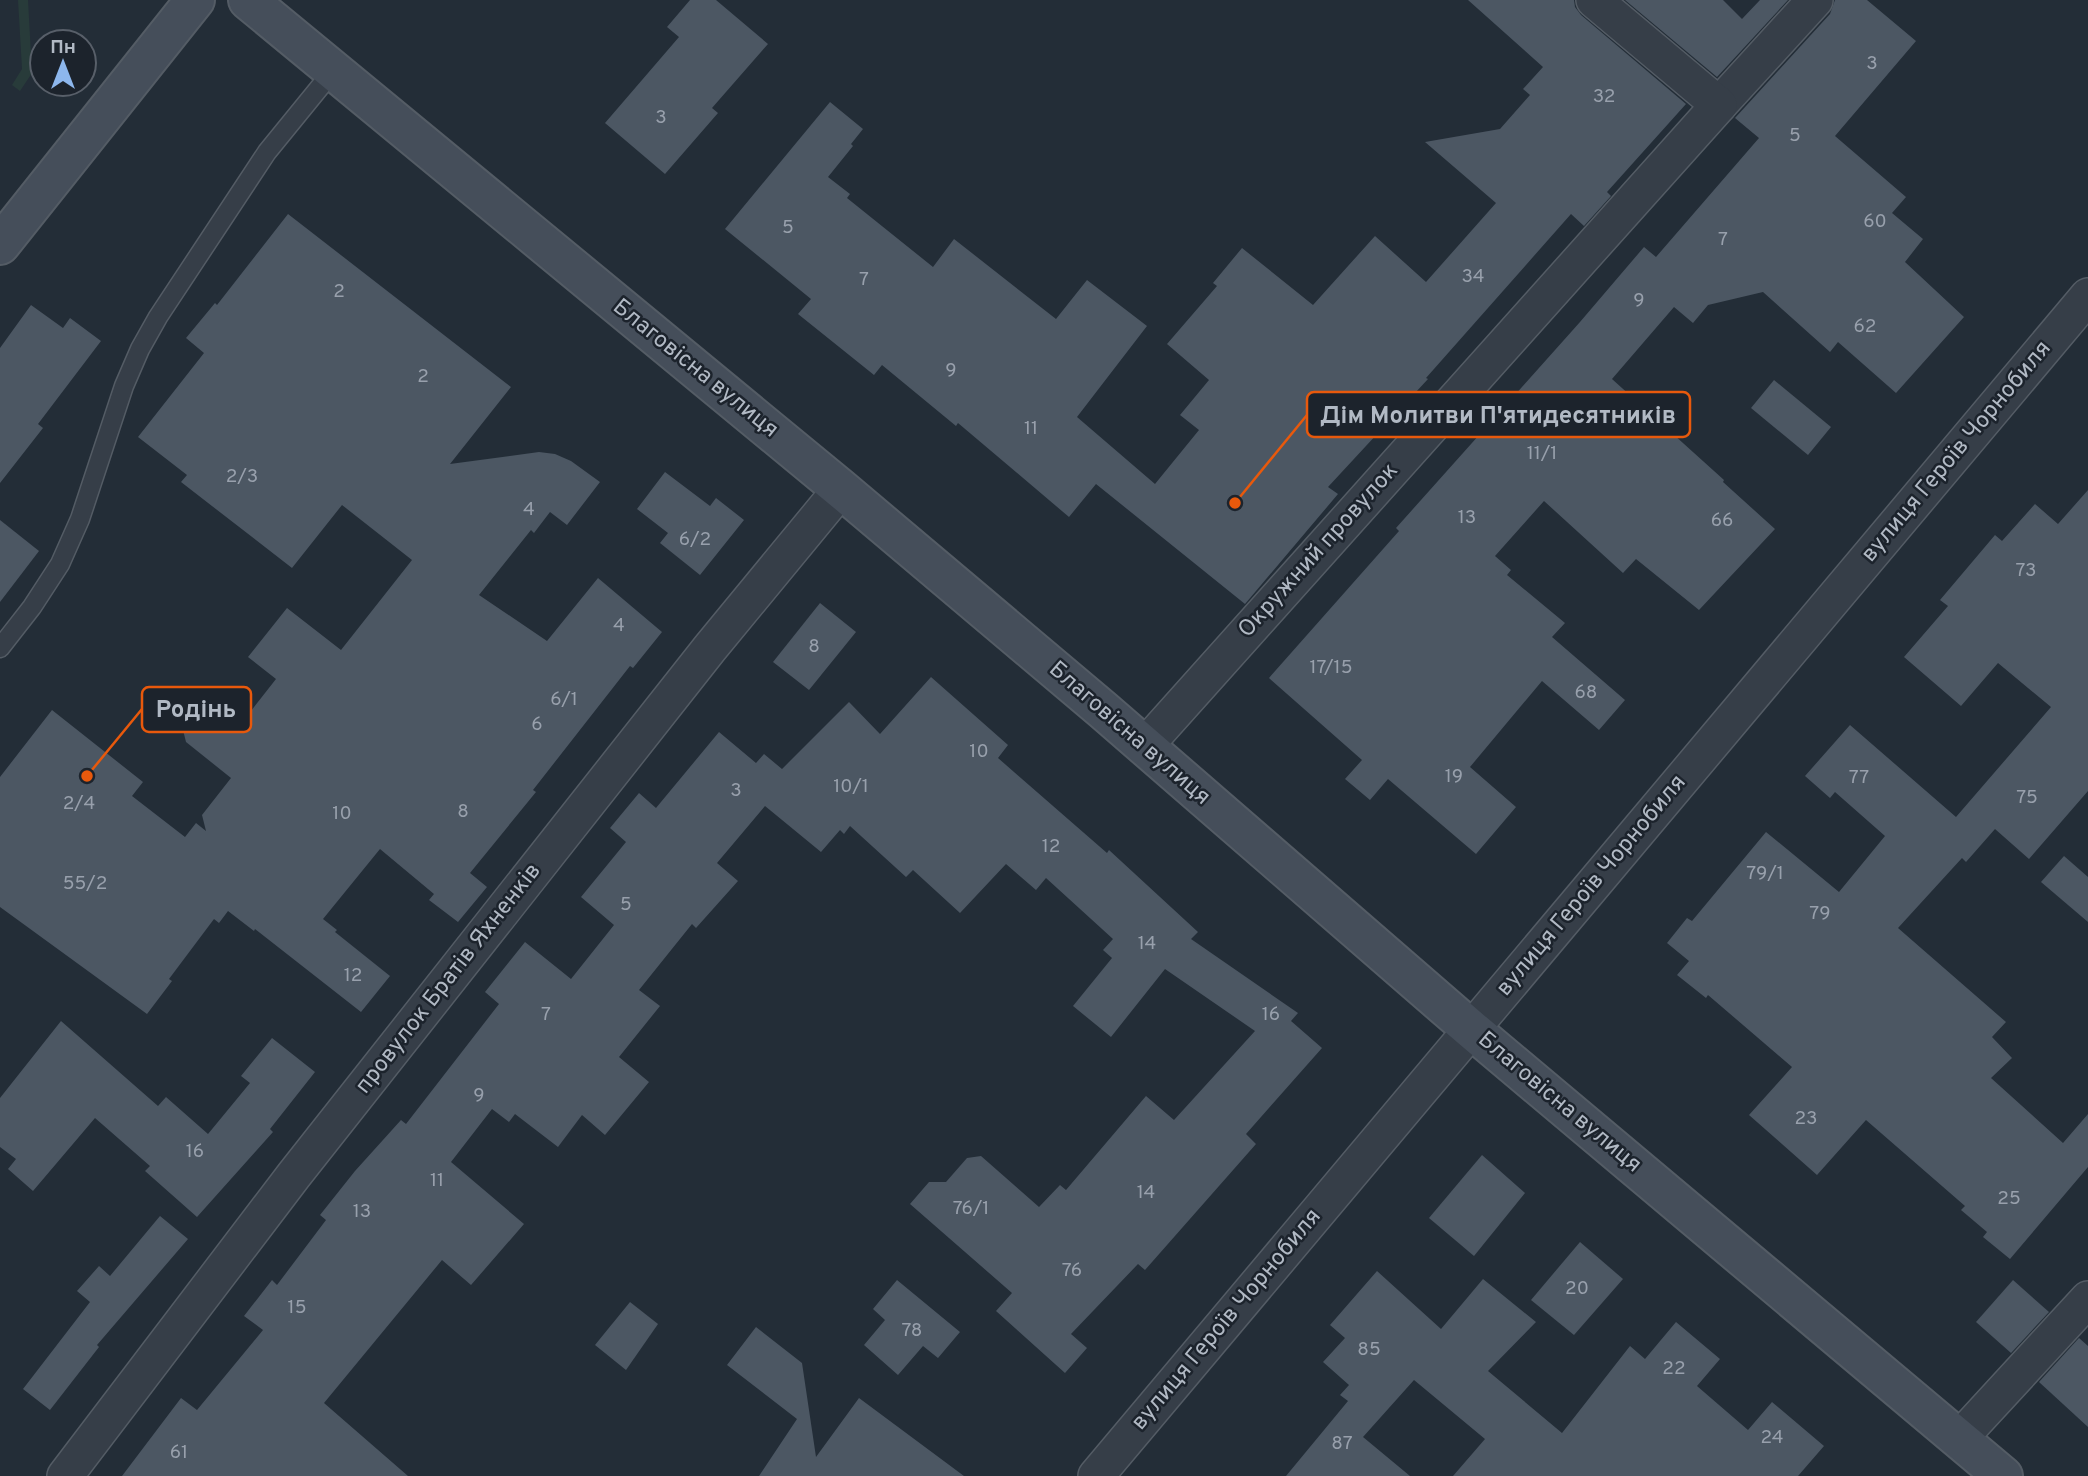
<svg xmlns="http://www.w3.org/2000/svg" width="2088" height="1476" font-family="Overpass,sans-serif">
  <rect width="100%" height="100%" fill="#232d37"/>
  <path fill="#283b3a" d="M18 0H28L32 73 20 91 12 85 22 69Z"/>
  <g fill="#4c5763">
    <path d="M690 0H716L768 44 712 108 718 113 665 174 605 123 679 37 667 27Z"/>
    <path d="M1468 0H1574L1575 7 1581 15 1686 104 1607 192 1611 196 1584 226 1571 214 1426 378 1428 379 1328 487 1338 494 1245 604 1096 484 1069 517 958 423 956 426 882 365 874 375 798 314 811 299 725 229 830 102 863 129 851 144 853 146 828 177 850 194 847 198 933 267 954 239 1056 319 1087 280 1147 326 1077 417 1155 484 1199 430 1180 415 1209 380 1167 344 1217 286 1213 283 1242 248 1313 305 1375 236 1426 282 1496 203 1425 142 1500 129 1530 95 1523 89 1543 67Z"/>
    <path d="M1625 0H1723L1742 19 1760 0H1788L1717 77Z"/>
    <path d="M1835 0H1867L1916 41 1835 136 1906 197 1892 213 1923 239 1905 262 1964 317 1896 393 1838 342 1830 352 1763 292 1708 305 1693 323 1674 307 1612 379 1724 480 1723 482 1775 529 1699 610 1636 559 1623 573 1544 501 1495 556 1511 570 1507 575 1565 623 1552 637 1625 700 1599 730 1542 681 1470 767 1516 807 1476 854 1388 779 1370 800 1345 779 1362 760 1269 678 1399 531 1396 528 1580 322 1644 247 1656 257 1759 138 1735 118 1830 14Z"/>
    <path d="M288 214 511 387 450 464 539 452 555 454 571 461 600 482 567 525 550 512 534 533 531 530 479 595 547 641 598 578 662 632 633 668 630 666 533 790 536 792 470 873 487 887 458 922 429 900 434 894 380 849 323 919 337 930 335 932 390 976 361 1012 255 929 254 931 228 911 219 923 214 919 169 979 172 981 147 1014 0 907V777L52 710 143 782 132 796 185 837 196 823 206 831 202 815 231 778 186 742 180 718 196 698 236 730 276 679 248 657 287 608 341 650 412 560 342 505 292 568 181 482 187 475 138 437 204 353 186 338 215 303 217 305Z"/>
    <path d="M31 305 63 328 70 318 101 341 38 424 43 428 0 483V348Z"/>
    <path d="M1774 380 1831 427 1808 455 1751 408Z"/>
    <path d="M665 472 710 506 716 498 744 520 700 575 660 543 668 533 637 509Z"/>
    <path d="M2088 490V791L2029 859 1995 829 1966 862 1962 858 1898 928 2006 1022 1992 1037 2012 1058 1991 1078 2063 1143 2088 1114V1167L2010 1259 1983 1237 1987 1232 1961 1210 1965 1206 1866 1120 1817 1175 1749 1115 1792 1067 1708 995 1706 998 1677 975 1689 961 1667 943 1687 918 1692 921 1766 832 1839 892 1885 836 1835 792 1830 798 1805 776 1850 725 1956 817 2051 707 1998 663 1961 706 1904 657 1948 606 1940 600 1995 535 2002 541 2035 504 2058 524Z"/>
    <path d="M0 520 39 551 0 602Z"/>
    <path d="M820 603 856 632 809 690 773 662Z"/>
    <path d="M931 677 1008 745 998 758 1107 853 1109 850 1198 932 1191 939 1298 1013 1291 1021 1322 1048 1246 1134 1256 1144 1145 1270 1138 1264 1071 1334 1087 1348 1065 1373 996 1311 1012 1293 910 1204 929 1182H946L967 1158 981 1156 1039 1207 1060 1185 1066 1190 1146 1096 1174 1120 1255 1031 1165 969 1111 1037 1073 1006 1112 958 1103 950 1113 939 1046 878 1036 890 1006 864 960 913 913 870 906 877 850 826 844 834 840 830 821 852 765 806 717 863 738 881 696 928 692 924 639 990 660 1006 619 1057 649 1082 605 1135 582 1115 558 1147 515 1114 509 1122 492 1109 451 1162 524 1224 471 1285 442 1260 324 1403 408 1476H122L181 1398 197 1410 263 1330 244 1316 272 1280 277 1285 326 1220 320 1215 355 1171 401 1120 406 1124 499 1004 485 992 525 942 571 979 614 925 581 897 626 842 610 828 639 793 656 808 719 732 756 763 764 754 782 769 849 702 880 734Z"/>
    <path d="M2064 856 2088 877V922L2041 882Z"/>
    <path d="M61 1021 158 1106 166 1097 208 1134 250 1083 241 1076 272 1038 315 1072 270 1129 273 1132 197 1217 145 1171 150 1166 95 1118 33 1191 8 1169 16 1159 0 1147V1098Z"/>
    <path d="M1482 1155 1525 1193 1474 1256 1429 1218Z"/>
    <path d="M160 1216 188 1239 97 1345 99 1347 50 1410 23 1389 90 1302 77 1291 99 1266 110 1276Z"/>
    <path d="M1580 1242 1623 1279 1574 1335 1531 1300Z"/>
    <path d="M1377 1271 1441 1329 1483 1279 1536 1322 1488 1371 1562 1433 1630 1346 1645 1359 1676 1322 1720 1359 1697 1386 1748 1430 1772 1402 1824 1446 1798 1476H1453L1485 1439 1414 1380 1363 1437 1410 1476H1286L1348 1401 1340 1395 1349 1385 1323 1362 1345 1338 1330 1325Z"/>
    <path d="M897 1280 960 1332 938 1358 923 1346 898 1375 864 1345 885 1320 873 1309Z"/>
    <path d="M2013 1280 2049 1312 2011 1353 1976 1322Z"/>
    <path d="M630 1302 658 1324 626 1370 595 1345Z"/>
    <path d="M756 1327 802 1363 816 1457 859 1398 964 1476H759L797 1419 727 1365Z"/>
    <path d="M2079 1338 2088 1346V1427L2039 1382Z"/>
  </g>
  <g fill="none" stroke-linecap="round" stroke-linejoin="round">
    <g stroke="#545c65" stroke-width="21">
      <path id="service" d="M0 648 32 607 60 564 80 519 124 386 140 349 158 317 267 152 333 71"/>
    </g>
    <g stroke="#545c65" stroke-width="38">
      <g id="minor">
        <path d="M1719 105 1815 0"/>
        <path d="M1144 747 1719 105 1594 0"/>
        <path d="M1959 1439 2088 1299"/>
        <path d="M65 1476 294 1175 710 648 841 489"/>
        <path d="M1096 1476 2088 296"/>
      </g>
    </g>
    <g stroke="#545c65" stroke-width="42">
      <g id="secondary">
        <path d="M248 0 841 489 1103 710 1472 1030 2003 1476"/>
        <path d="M0 245 195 0"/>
      </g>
    </g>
    <use href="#service" stroke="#363e48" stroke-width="18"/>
    <use href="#minor" stroke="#363e48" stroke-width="35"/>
    <use href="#secondary" stroke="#454e5a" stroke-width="38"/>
  </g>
  <g text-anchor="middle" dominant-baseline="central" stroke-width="5" stroke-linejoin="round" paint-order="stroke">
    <g font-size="19" fill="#98a0ac">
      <text x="1872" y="64">3</text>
      <text x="1604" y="97">32</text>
      <text x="661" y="118">3</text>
      <text x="1795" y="136">5</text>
      <text x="1875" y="222">60</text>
      <text x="788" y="228">5</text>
      <text x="1723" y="240">7</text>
      <text x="1473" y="277">34</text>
      <text x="864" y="280">7</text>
      <text x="339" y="292">2</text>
      <text x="1639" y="301">9</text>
      <text x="1865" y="327">62</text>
      <text x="951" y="371">9</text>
      <text x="423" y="377">2</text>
      <text x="1031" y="429">11</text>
      <text x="1542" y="454">11/1</text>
      <text x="242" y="477">2/3</text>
      <text x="529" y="510">4</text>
      <text x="1467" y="518">13</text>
      <text x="1722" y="521">66</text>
      <text x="695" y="540">6/2</text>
      <text x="2026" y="571">73</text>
      <text x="619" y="626">4</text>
      <text x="814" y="647">8</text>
      <text x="1331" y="668">17/15</text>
      <text x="1586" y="693">68</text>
      <text x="564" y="700">6/1</text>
      <text x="537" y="725">6</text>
      <text x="979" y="752">10</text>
      <text x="1454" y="777">19</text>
      <text x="1859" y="778">77</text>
      <text x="851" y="787">10/1</text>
      <text x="736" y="791">3</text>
      <text x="2027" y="798">75</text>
      <text x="79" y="804">2/4</text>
      <text x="463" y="812">8</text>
      <text x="342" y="814">10</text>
      <text x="1051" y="847">12</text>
      <text x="1765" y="874">79/1</text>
      <text x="85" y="884">55/2</text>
      <text x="626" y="905">5</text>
      <text x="1820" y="914">79</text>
      <text x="1147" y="944">14</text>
      <text x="353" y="976">12</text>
      <text x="546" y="1015">7</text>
      <text x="1271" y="1015">16</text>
      <text x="479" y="1096">9</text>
      <text x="1806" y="1119">23</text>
      <text x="195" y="1152">16</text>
      <text x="437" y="1181">11</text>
      <text x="1146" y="1193">14</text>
      <text x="2009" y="1199">25</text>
      <text x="971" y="1209">76/1</text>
      <text x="362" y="1212">13</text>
      <text x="1072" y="1271">76</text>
      <text x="1577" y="1289">20</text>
      <text x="297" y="1308">15</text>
      <text x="912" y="1331">78</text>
      <text x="1369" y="1350">85</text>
      <text x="1674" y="1369">22</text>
      <text x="1772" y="1438">24</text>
      <text x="1342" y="1444">87</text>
      <text x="179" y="1453">61</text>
    </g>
    <g font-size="23" fill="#b1b9c4" stroke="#1c232c">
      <text transform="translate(695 369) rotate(39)">Благовісна вулиця</text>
      <text transform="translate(1957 452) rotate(-50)">вулиця Героїв Чорнобиля</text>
      <text transform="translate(1319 551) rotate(-48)">Окружний провулок</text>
      <text transform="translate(1129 734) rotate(41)">Благовісна вулиця</text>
      <text transform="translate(1592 886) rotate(-50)">вулиця Героїв Чорнобиля</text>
      <text transform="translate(449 979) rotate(-52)">провулок Братів Яхненків</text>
      <text transform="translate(1559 1103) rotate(40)">Благовісна вулиця</text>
      <text transform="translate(1227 1320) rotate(-50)">вулиця Героїв Чорнобиля</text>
    </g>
  </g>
  <path fill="none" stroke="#e8590c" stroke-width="2.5" d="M1235 503L1307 415M87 776L142 709"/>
  <g fill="#e8590c" stroke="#1c232c" stroke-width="2.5">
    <circle cx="1235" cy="503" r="7"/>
    <circle cx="87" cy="776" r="7"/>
  </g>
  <g fill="#1c232c" stroke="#e8590c" stroke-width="2.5">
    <rect x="1307" y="392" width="383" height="45" rx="7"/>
    <rect x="142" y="687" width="109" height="45" rx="7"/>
  </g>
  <g font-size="24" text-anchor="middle" font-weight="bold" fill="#b1b9c4">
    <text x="1498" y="423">Дім Молитви П'ятидесятників</text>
    <text x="196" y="717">Родінь</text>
  </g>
  <g transform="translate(63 63)"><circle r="33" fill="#1c232c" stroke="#585f69" stroke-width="2"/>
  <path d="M0-5L12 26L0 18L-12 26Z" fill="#8db7ed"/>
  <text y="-10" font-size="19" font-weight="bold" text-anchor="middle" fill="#b1b9c4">Пн</text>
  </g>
</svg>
